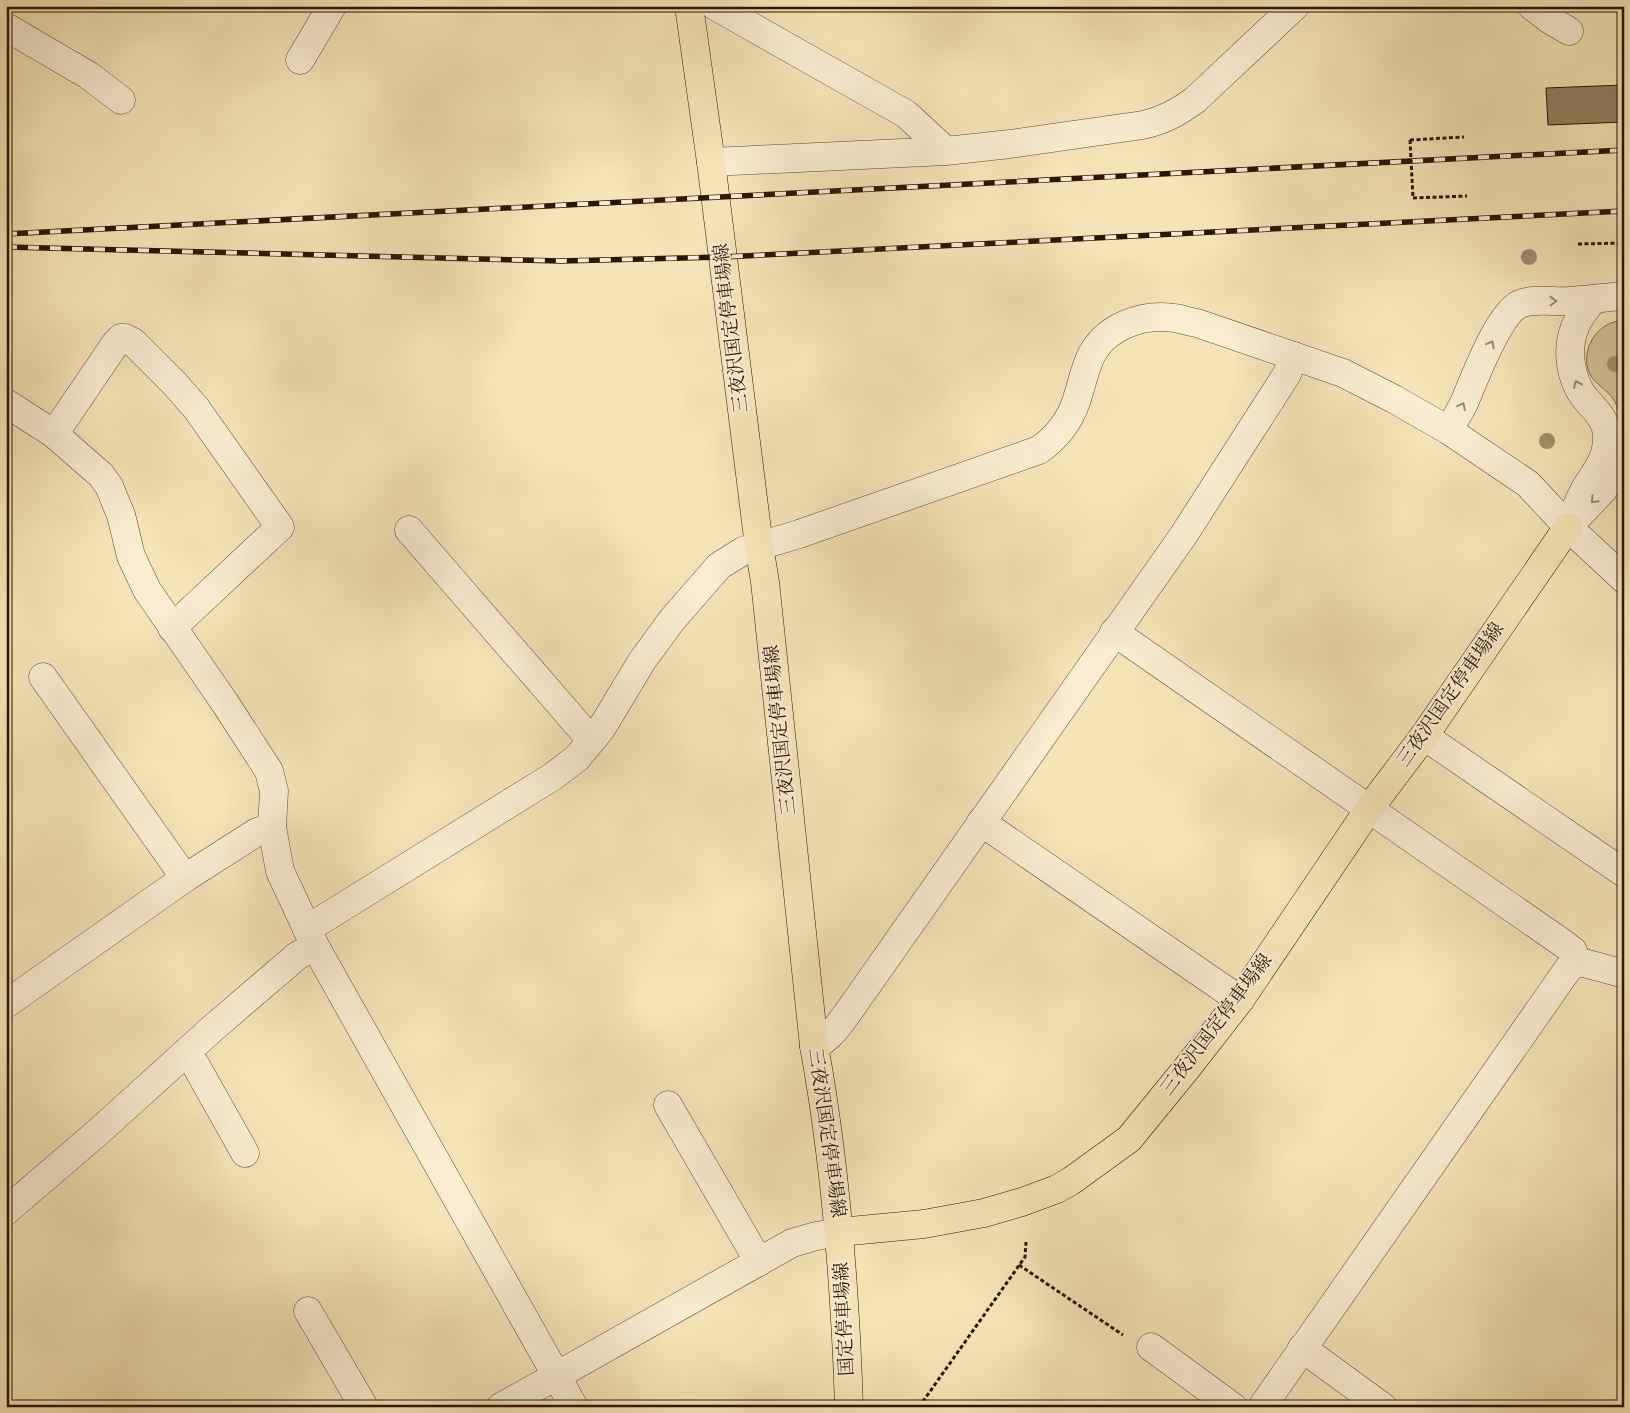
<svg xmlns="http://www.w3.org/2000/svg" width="1630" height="1413" font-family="'IM FELL English','Noto Serif JP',serif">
  <rect width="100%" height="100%" fill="#f5e4b8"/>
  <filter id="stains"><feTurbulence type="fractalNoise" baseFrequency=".004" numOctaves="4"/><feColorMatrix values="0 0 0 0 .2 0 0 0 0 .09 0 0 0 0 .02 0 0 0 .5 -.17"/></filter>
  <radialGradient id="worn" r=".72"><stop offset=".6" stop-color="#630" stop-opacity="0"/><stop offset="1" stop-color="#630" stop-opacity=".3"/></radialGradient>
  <path fill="#d3c19a" stroke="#7f6b50" d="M1618 321H1624V422L1621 420C1619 414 1618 407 1615 402 1610 392 1600 387 1593 379 1580 362 1588 335 1607 325 1610 323 1614 322 1618 321Z"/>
  <path fill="#948162" stroke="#2b1505" d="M1624 85V122L1548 125 1546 88Z"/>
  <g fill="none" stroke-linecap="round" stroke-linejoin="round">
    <g stroke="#5e4932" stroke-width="29">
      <g id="minor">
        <path d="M715 6 906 114 946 151"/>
        <path d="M1532 6 1550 20 1569 31"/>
        <path d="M6 27 88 75 121 100"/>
        <path d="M300 60 332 6"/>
        <path d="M711 162 946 151 1010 144 1143 125C1164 120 1177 113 1195 100L1295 6"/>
        <path d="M1594 299C1587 307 1579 316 1575 327 1566 349 1570 378 1584 397 1594 409 1607 419 1607 436 1607 463 1595 470 1584 491 1578 502 1573 515 1568 527L1603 490 1624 462"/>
        <path d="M6 403 54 434 101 475 109 486 121 515 131 556 147 590 225 703 269 771 274 791 272 827 280 871 315 946 574 1407"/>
        <path d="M1448 430C1454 421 1459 413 1464 403 1474 380 1498 314 1520 304 1532 298 1556 302 1570 301 1588 300 1606 297 1624 296"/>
        <path d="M54 434 116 343 121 338H125L133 342 175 384 196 408 280 527 172 628"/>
        <path d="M409 530 591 740"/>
        <path d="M1114 632 1564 944 1573 951 1575 963"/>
        <path d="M43 677 185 878"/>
        <path d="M1424 736 1624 873"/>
        <path d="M981 822 1240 1000"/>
        <path d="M307 929 552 777 577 758 601 729 642 661 672 620 719 566 743 551 799 534 1039 450C1056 438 1069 422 1076 402 1081 387 1084 372 1090 358 1104 327 1142 313 1174 318 1182 319 1190 322 1197 323L1343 373 1394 399 1448 430 1528 484 1568 527 1624 579"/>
        <path d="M6 1004 185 878 257 832 272 827"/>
        <path d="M814 1046C828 1039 835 1030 844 1018L1183 536 1287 374 1294 356"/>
        <path d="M184 1054 195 1064 245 1153"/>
        <path d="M668 1105 759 1262"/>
        <path d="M6 1211 97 1133 213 1028 297 956 315 946"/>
        <path d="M308 1311 364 1407"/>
        <path d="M1151 1347 1233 1407"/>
        <path d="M1302 1348 1383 1407"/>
        <path d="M501 1407 792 1243 816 1236 840 1232"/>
        <path d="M1262 1407 1568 969 1575 963H1584L1621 973"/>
      </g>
    </g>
    <g stroke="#2b1505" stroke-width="29">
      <g id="major">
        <path d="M689 6 711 162 759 546 765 582 814 1046C836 1165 845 1286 849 1407"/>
        <path d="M840 1232 924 1224 984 1213 1022 1202 1057 1189 1071 1181 1129 1139 1187 1068 1240 1000 1369 809 1424 736 1568 527"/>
      </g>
    </g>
    <g stroke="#2b1505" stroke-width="3" stroke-dasharray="4 2.5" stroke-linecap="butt">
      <path d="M1410 140 1464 137"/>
      <path d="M1413 198 1467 196"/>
      <path d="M1578 244 1624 243"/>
      <path d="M1019 1265 1123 1335"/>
      <path d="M919 1407 1025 1257 1026 1242"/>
    </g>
    <use href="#minor" stroke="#f8edd1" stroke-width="28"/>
    <use href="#major" stroke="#f5e4b8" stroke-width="28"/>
    <g stroke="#2b1505" stroke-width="5.5">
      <g id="rail">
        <path d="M6 234 1624 150"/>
        <path d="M6 247 561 261 723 257 1624 211"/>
      </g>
    </g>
    <use href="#rail" stroke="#f8edd1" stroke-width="4" stroke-dasharray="11" stroke-linecap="butt"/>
    <path stroke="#2b1505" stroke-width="3" stroke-dasharray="4 2.5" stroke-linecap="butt" d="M1410 140 1413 198"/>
  </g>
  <g fill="#a18f6e">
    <circle cx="1529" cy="257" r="8"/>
    <circle cx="1615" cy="364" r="8"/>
    <circle cx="1547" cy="441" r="8"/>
  </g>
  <defs><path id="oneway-chevron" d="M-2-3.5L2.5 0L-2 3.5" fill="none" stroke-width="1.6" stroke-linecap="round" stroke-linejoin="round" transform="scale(1.25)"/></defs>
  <g stroke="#9c8c75">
    <use href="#oneway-chevron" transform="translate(1553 301) rotate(-1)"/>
    <use href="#oneway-chevron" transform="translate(1491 344) rotate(-62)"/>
    <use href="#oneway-chevron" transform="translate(1577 384) rotate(-114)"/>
    <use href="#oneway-chevron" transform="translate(1462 406) rotate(-64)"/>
    <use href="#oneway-chevron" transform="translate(1594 500) rotate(134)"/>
  </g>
  <g text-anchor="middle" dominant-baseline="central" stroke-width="4" stroke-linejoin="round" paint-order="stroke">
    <g font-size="19" fill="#2b1505" stroke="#f8edd1">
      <text transform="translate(732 328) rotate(-97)">三夜沢国定停車場線</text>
      <text transform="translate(1451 695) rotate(-55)">三夜沢国定停車場線</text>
      <text transform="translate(781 730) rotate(-96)">三夜沢国定停車場線</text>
      <text transform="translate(1217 1025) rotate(-53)">三夜沢国定停車場線</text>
      <text transform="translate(826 1133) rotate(82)">三夜沢国定停車場線</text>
      <text transform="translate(845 1319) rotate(-93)">国定停車場線</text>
    </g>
  </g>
  <rect width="1630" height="1413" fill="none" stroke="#f5e4b8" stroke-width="25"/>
  <rect x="8" y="8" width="1615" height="1398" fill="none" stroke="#2b1505" stroke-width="2.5"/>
  <rect x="12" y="12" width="1605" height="1388" fill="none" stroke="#2b1505"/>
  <rect width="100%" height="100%" filter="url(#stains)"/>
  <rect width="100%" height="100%" fill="url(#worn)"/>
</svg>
